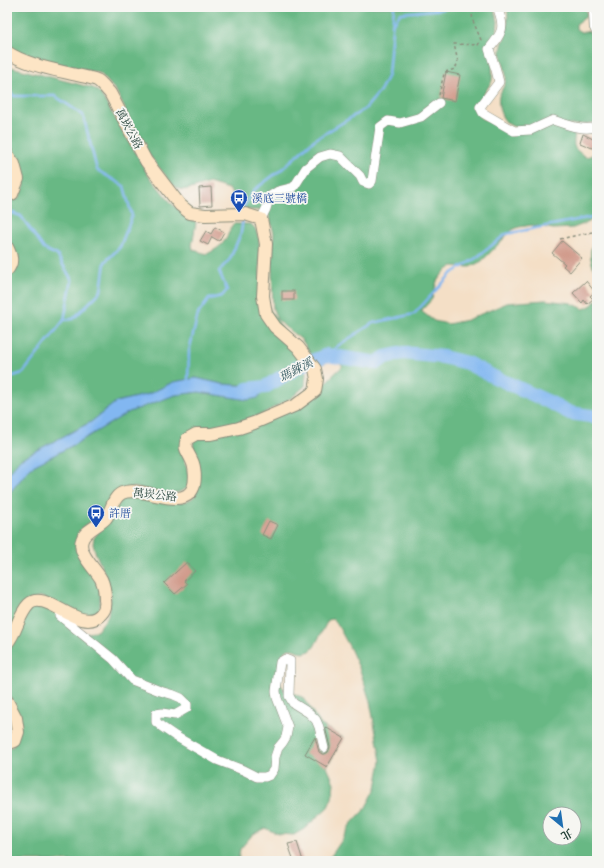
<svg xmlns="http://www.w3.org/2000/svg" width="604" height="868" font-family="'IM FELL French Canon','Noto Serif TC',serif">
  <rect width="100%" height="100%" fill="#f6f6f2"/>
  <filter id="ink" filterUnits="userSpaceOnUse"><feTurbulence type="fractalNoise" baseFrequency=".025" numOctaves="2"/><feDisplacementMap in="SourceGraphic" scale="8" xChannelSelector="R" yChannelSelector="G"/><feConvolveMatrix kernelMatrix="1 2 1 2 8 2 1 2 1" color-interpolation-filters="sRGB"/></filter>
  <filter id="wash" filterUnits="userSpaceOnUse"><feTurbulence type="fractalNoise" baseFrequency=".012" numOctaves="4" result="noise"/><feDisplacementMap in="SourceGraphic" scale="16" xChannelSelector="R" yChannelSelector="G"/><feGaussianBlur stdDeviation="0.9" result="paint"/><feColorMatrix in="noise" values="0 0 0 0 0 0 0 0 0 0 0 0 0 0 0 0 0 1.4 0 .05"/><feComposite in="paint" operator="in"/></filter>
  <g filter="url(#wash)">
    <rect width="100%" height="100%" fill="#f4dfc6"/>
    <g fill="#67b884" stroke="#437a5c" fill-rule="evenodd">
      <path d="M7 7H493L498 21 497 31 493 38 492 81 478 103 479 113 481 118 514 134 554 123 573 130 575 132C573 149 572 146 585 157L590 156 597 152V215L589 222 573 228 553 229 532 225 519 227 512 230 482 261 470 267 453 266 445 271 437 281 432 299 421 311 434 321 448 324 467 320 507 303 545 300 571 303 584 309 592 305 597 299V861H325L331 856 342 840 350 825 365 809 376 788 381 761 370 701 360 670 349 646 337 624 333 619 328 620 314 647 310 651 303 653 293 649H289L284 652 280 665V684L285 690 302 697 310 708 321 725 344 738 327 767 334 783 332 798 328 807 304 829 294 835 278 834 265 828 253 834 240 849 238 861H7V747H13L17 711 7 691V651L14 642 29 610 37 605H43L69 620 84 634 97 631 108 616 111 594 106 577 96 554 93 544 94 538 123 498 129 496 179 503C198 500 198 492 197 476 197 471 197 465 196 460 195 452 192 447 194 439L315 397 329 379 343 366C328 355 329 365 317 364L302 340 284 326 277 319 273 309 272 267 274 233 269 215 260 210H240L237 207V202L229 189 209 183 194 188 182 190 175 187 148 154 116 91 100 73 82 70 22 55 7 46ZM550 814H574V838H550Z"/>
      <path d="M507 7H585L587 16 576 24V29L581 32 597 31V122C579 126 560 125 542 125 534 125 525 128 517 127 503 126 497 109 499 96 501 91 505 85 506 79 507 70 501 61 501 52 501 44 506 37 507 29 508 22 508 14 507 7Z"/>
      <path d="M7 64 11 67 93 88 100 93 132 147 148 175 172 204 187 217 196 222 192 245 193 250 207 254C225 245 225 241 233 224H251L255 228 259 239 261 297 300 355 306 373 305 386 291 398 264 413 237 423 214 428 199 429 181 445 190 480 187 488 179 492 164 493 133 487 79 536 100 588V610L92 614 85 616 39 596 7 636V496L31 467 77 443 129 412 175 395 199 392 248 400 252 386 222 384 196 378 173 382 149 394 116 402 91 422 20 459 7 475V281L16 269 18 262 16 256 7 239V202L19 198 24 186 20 171 14 156 7 146Z"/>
      <path d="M597 235V276C590 260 587 252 597 235Z"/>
    </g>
    <path fill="#82b7f1" stroke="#507a92" d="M196 378 222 384 265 387 258 398 248 400 199 392 175 395 129 412 77 443 31 467 7 496V475L20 459 91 422 116 402 149 394 173 382Z"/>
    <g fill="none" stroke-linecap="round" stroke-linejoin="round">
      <g stroke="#82b7f1" stroke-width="2.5">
        <path d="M392 24 401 13 444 9 447 7"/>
        <path d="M7 90 14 96H55L83 115 97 170 124 186 132 216 120 247 105 262 101 291 73 319 64 320 23 373 7 378"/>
        <path d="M7 211 21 216 44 249 57 255 72 280 64 320"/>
        <path d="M244 211V206L254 190 282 169 314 140 365 109 380 91 388 75 394 7"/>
        <path d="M327 355 339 345 373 323 414 314 451 274 476 258 506 234 597 216"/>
        <path d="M188 381 189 351 198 314 209 299 222 296 227 290 219 271 230 259 241 233 243 218"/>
      </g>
      <path stroke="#82b7f1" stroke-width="14" d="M247 389 265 387 300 366 327 355 377 363 385 357 403 353 443 357 467 363 492 376 547 401 570 413 597 417"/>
    </g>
    <g id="blocks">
      <g fill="#d19b8c">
        <path d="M446 72 460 75 455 101 441 98Z"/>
        <path d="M583 134 597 141V150L580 143Z"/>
        <path d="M211 187 212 205 200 206 199 188Z"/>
        <path d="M215 227 224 232 219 241 212 237 208 245 200 241 206 231 211 234Z"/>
        <path d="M562 241 582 258 570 272 563 266 565 264 552 253Z"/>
        <path d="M586 281 595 292 590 296 593 299 587 304 584 300 582 303 573 293Z"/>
        <rect x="282" y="291" width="12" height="9"/>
        <path d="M269 521 278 525 271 539 262 535Z"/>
        <path d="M187 562 195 571 184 581 187 584 175 594 164 583Z"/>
        <path d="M325 727 344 738 327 767 305 754 315 737 319 752 322 754H325L328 752 330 747Z"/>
        <path d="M297 842 303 861H294L288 844Z"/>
      </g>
    </g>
  </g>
  <g filter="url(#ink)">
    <use href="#blocks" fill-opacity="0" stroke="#8a8e7d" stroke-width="1"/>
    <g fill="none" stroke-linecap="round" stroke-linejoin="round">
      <g stroke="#8a8e7d" stroke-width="6">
        <path id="lane" d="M591 7 592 28 597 38"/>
      </g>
      <g stroke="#8a8e7d" stroke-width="10">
        <g id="street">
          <path d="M497 7C506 28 502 33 489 49L496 70 499 82 480 107 483 113 514 131 531 130 553 120C568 125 582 131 597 127"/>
          <path d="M261 219 266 209 270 196 278 191 294 187 306 168 320 157 330 154 340 156 360 176 363 182 369 184 372 181 380 127 388 121 400 123 421 117 439 103"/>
          <path d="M62 610 60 616 113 659 132 680 160 691 174 695 181 698 187 704V708L175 715 162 713 156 714V722L162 727 175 736 217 760 243 770 257 777H265L270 775 274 769 275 757 278 748 283 742 286 737 288 727 277 698 276 691 280 662 285 659 290 661 289 696 293 703 309 713 316 720 319 727 324 748"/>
        </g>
      </g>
      <g stroke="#8a8e7d" stroke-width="14">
        <g id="secondary">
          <path d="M7 52C25 64 51 69 72 74 80 76 89 77 97 80 102 83 106 89 110 93L146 161 180 205 190 213 205 215 245 214 261 219 266 244 263 296 266 314 275 327 298 347 315 369 317 379 315 391 296 405 254 423 239 428 211 434H196L187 439C183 450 188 451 192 461 195 467 196 481 193 488 183 512 141 484 122 493 112 498 112 510 106 518 99 526 85 530 82 540 77 553 95 568 101 579 104 585 105 593 105 600 106 605 105 610 101 614 81 636 46 588 29 604 18 615 17 632 7 643"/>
          <path d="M7 154 14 164 18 179 12 194 7 196"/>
          <path d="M7 247C11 255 14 262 7 270"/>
          <path d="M7 701 16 718 18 732 15 741 7 744"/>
        </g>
      </g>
      <g stroke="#8a8e7d" stroke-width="1.5" stroke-dasharray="3 3" stroke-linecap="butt">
        <path d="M439 95C441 87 442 79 445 72L455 69 458 62 454 44 478 45 481 40 473 21 471 7"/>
        <path d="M560 239 597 231"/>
      </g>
      <use href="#lane" stroke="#fff" stroke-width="4.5"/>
      <use href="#street" stroke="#fff" stroke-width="9"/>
      <use href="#secondary" stroke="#fde5c5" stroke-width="12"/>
    </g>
  </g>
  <defs>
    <g id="bus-pin" transform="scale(0.9)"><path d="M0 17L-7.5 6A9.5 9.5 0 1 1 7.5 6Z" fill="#1a4fb4" stroke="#f6f6f2"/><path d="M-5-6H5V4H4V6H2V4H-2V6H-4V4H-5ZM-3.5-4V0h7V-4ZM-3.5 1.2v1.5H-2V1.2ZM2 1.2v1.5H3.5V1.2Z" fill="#fff"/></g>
  </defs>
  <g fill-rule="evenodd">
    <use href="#bus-pin" x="239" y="198"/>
    <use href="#bus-pin" x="96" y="513"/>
  </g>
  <g text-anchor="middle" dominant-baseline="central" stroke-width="3.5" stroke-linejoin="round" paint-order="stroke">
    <g font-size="11" fill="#1f3d34" stroke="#f6f6f2">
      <text transform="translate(129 129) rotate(62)">萬崁公路</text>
      <text transform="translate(155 495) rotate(6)">萬崁公路</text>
    </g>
    <g font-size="11" fill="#164399" stroke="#f6f6f2" text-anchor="start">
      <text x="252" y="198">溪底三號橋</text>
      <text x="109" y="513">許厝</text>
    </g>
    <g font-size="12" font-style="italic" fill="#385c63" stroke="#f6f6f2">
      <text transform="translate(296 370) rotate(-28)">瑪鋉溪</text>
    </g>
  </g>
  <rect width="604" height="868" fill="none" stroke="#f6f6f2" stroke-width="24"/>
  <g transform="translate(562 826) rotate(151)"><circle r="19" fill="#f6f6f2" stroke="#a0aca6"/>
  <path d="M0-3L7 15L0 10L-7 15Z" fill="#1f6fb2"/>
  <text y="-6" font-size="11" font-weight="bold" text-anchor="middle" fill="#1f3d34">北</text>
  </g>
</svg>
